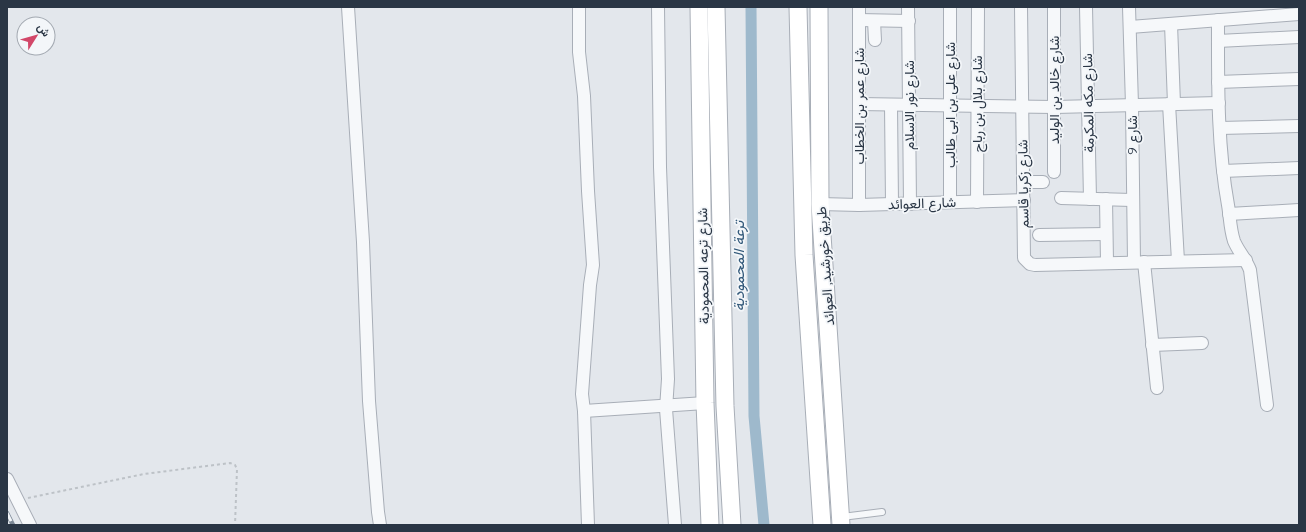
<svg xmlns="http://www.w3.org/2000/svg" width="1306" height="532" font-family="Quicksand,Vazirmatn,sans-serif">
  <rect width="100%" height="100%" fill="#e3e7ec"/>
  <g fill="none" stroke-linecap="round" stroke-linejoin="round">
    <path stroke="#9eb9cc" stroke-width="11" d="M751 7 754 416 764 525"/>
    <g stroke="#a8aeb7" stroke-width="8">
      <path id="lane" d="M842 517 882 512"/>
    </g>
    <g stroke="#a8aeb7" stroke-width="14">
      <g id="street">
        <path d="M348 7 363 242 369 401 378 512 380 525"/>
        <path d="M579 7V52L584 96 588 191 593 265 590 285 582 394 584 411 588 525"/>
        <path d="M658 7 660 167 668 379 666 409 675 525"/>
        <path d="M908 7 910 204"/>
        <path d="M1021 7 1024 258 1030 264 1035 265 1246 260"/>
        <path d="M1086 7 1090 199"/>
        <path d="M1129 7 1132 105 1134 262"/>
        <path d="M859 20 909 21"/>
        <path d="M1218 20C1218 81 1217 144 1228 205 1230 216 1230 229 1234 241 1238 251 1246 259 1250 270L1267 405"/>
        <path d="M874 21 875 40"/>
        <path d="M1171 24 1174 104"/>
        <path d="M1130 27 1299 14"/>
        <path d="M1218 41 1299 37"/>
        <path d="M1218 82 1299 79"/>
        <path d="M859 104 1055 107 1219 103"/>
        <path d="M1169 104 1178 261"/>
        <path d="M891 105 892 204"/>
        <path d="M1220 128 1299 126"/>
        <path d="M1223 171 1299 168"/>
        <path d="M1054 172V7"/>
        <path d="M1023 182H1043"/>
        <path d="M1061 198 1132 200"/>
        <path d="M1106 199 1107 262"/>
        <path d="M950 202V7"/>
        <path d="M977 202 978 7"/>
        <path d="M820 204 859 205 1024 200"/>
        <path d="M859 205V7"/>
        <path d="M1229 214 1299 210"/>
        <path d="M1039 235 1106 234"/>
        <path d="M1144 262 1157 388"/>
        <path d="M1152 345 1202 343"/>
        <path d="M584 411 705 403"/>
        <path d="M7 479 30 525"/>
      </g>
    </g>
    <g stroke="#a8aeb7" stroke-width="19">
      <g id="secondary">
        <path d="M699 7 705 403 710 525"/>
        <path d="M716 7 725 406 732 525"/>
        <path d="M798 7 804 255 822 525"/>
        <path d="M819 7 820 204 841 525"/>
      </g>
    </g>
    <path stroke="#bdc2c7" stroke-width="2" stroke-dasharray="3 3" stroke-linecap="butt" d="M28 498 144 474 230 463 235 465 237 469 235 525"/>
    <use href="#lane" stroke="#f6f8fa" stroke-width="6"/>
    <use href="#street" stroke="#f6f8fa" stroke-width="12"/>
    <use href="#secondary" stroke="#fff" stroke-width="17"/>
    <g stroke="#7c8896" stroke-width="4.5">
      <path id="rail" d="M7 513 13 525"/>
    </g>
    <use href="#rail" stroke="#f3f6f9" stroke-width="3" stroke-dasharray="9" stroke-linecap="butt"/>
  </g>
  <g text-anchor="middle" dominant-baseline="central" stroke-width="3.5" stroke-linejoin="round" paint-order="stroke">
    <g font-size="14" fill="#2a3645" stroke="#f3f6f9">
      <text transform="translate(1054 90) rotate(-90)">شارع خالد بن الوليد</text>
      <text transform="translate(1088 103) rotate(-91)">شارع مكه المكرمة</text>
      <text transform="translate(977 104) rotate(-90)">شارع بلال بن رباح</text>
      <text transform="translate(909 105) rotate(-90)">شارع نور الاسلام</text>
      <text transform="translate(950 105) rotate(-90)">شارع على بن ابى طالب</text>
      <text transform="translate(859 106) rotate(-90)">شارع عمر بن الخطاب</text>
      <text transform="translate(1132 135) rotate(-90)">شارع 9</text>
      <text transform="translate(1023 184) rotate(-91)">شارع زكريا قاسم</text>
      <text transform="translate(922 203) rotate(-2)">شارع العوائد</text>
      <text transform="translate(703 266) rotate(-91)">شارع ترعه المحمودية</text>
      <text transform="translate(825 266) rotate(-94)">طريق خورشيد, العوائد</text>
    </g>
    <g font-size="15" font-style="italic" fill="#33597a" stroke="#f3f6f9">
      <text transform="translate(738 266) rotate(-90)">ترعة المحمودية</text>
    </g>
  </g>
  <rect width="1306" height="532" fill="none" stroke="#2a3645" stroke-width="16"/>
  <g transform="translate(36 36) rotate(53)"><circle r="19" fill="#f3f6f9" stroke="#a3a9b1"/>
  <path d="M0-3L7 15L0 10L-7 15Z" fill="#d24769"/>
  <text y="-6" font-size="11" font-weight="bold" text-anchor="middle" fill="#2a3645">ش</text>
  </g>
</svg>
